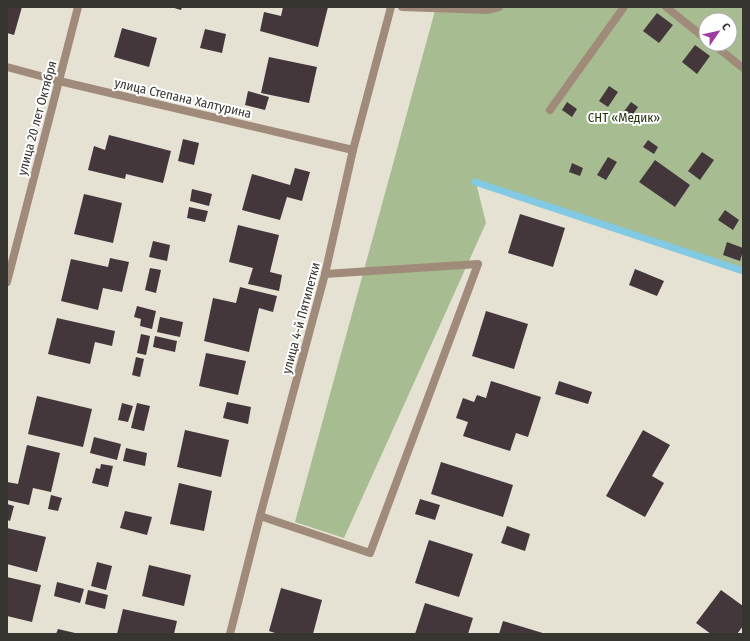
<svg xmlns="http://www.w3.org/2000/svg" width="750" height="641" font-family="'Fira Sans Condensed',sans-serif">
  <rect width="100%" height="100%" fill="#e5e1d3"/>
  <path fill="#a7bc90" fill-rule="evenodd" d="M436 7H743V271L476 183 486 223 344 538 295 522ZM706 20H730V44H706Z"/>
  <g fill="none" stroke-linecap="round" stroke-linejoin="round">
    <path stroke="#82c9e4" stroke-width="7" d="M475 182 743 271"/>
  </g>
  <g fill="#44373c">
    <path d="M7 7H22L14 35 7 33Z"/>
    <path d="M171 7H182L181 10Z"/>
    <path d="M283 7H328L318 47 260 31 264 12 281 16Z"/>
    <path d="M657 13 673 25 659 43 643 31Z"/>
    <path d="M122 28 157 38 149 67 114 57Z"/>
    <path d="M205 29 226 34 222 53 200 48Z"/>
    <path d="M695 45 710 56 697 74 682 62Z"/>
    <path d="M269 57 317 67 309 103 261 93Z"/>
    <path d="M609 86 618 92 608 107 599 101Z"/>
    <path d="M248 91 269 97 265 110 245 105Z"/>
    <path d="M567 102 577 109 572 117 562 110Z"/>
    <path d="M631 102 638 107 629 120 622 114Z"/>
    <path d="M109 135 171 151 163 183 126 174 125 179 88 170 94 146 105 150Z"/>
    <path d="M183 139 199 143 194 165 178 161Z"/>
    <path d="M648 140 658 147 654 154 643 147Z"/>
    <path d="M702 152 714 160 700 180 688 171Z"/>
    <path d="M608 157 617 162 606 180 597 175Z"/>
    <path d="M655 160 690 185 675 207 639 182Z"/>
    <path d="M572 163 583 168 580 176 569 172Z"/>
    <path d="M295 168 310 172 302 201 287 197 280 220 242 210 252 174 290 185Z"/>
    <path d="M192 189 212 194 209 206 190 201Z"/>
    <path d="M84 194 122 203 113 243 74 234Z"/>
    <path d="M189 207 208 211 205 222 187 218Z"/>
    <path d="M725 210 739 220 733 230 718 220Z"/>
    <path d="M520 214 565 228 553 267 508 253Z"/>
    <path d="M238 225 279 235 270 272 282 275 279 291 248 284 253 268 229 262Z"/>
    <path d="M153 241 170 245 167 261 149 257Z"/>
    <path d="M727 242 743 248V251L740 261 723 255Z"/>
    <path d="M110 258 129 262 122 292 103 288 98 310 61 301 71 259 108 267Z"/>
    <path d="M150 268 161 270 156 293 145 290Z"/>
    <path d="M635 269 664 281 657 296 629 285Z"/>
    <path d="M240 287 277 296 273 312 259 308 249 352 204 341 213 298 236 303Z"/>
    <path d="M137 306 156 311 152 329 140 326 141 319 134 317Z"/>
    <path d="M486 311 528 324 514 369 472 356Z"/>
    <path d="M160 317 183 322 180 337 157 332Z"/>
    <path d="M57 318 115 331 112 346 95 342 90 364 48 354Z"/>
    <path d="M141 334 150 336 146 355 137 353Z"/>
    <path d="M155 336 177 341 175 352 153 347Z"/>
    <path d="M206 353 246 361 238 395 199 386Z"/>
    <path d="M136 357 144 359 140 377 132 375Z"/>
    <path d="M491 381 541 397 528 437 516 433 510 451 463 436 468 422 456 418 463 398 474 402 477 395 486 398Z"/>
    <path d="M559 381 592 392 588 404 555 394Z"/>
    <path d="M37 396 92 409 83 447 28 434Z"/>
    <path d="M227 402 251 407 248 424 223 418Z"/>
    <path d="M122 403 133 406 128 422 118 420Z"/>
    <path d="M137 403 150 406 144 431 131 428Z"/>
    <path d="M185 430 229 440 221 477 177 467Z"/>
    <path d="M643 430 670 445 652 476 664 483 645 517 606 496Z"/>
    <path d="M94 437 121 444 117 460 90 453Z"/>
    <path d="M27 445 60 453 51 492 33 488 29 505 7 500V482L18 484Z"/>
    <path d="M126 448 147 453 145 466 123 461Z"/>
    <path d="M441 462 513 485 503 517 431 494Z"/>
    <path d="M101 464 113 466 108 487 92 483 96 468 100 469Z"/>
    <path d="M179 483 212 491 204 531 170 524Z"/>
    <path d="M51 495 62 498 58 511 48 509Z"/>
    <path d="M420 499 440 505 435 520 415 514Z"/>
    <path d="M7 504 14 506 10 521 7 520Z"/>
    <path d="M125 511 152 517 147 535 120 528Z"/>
    <path d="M507 526 530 534 525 551 501 543Z"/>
    <path d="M7 528 46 537 37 572 7 564Z"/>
    <path d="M429 540 473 554 459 597 415 583Z"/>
    <path d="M97 562 112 566 106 590 91 586Z"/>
    <path d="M149 565 191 575 184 606 142 596Z"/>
    <path d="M7 577 41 585 32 622 7 616Z"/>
    <path d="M57 582 84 589 80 603 54 596Z"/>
    <path d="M281 588 322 600 313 634H278L269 631Z"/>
    <path d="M88 590 108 595 105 609 85 604Z"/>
    <path d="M721 590 743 606V626L737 634H711L696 623Z"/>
    <path d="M425 603 473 618 468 634H415Z"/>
    <path d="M123 609 177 621 174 634H117Z"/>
    <path d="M503 621 546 634H499Z"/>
    <path d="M58 629 75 633V634H56Z"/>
  </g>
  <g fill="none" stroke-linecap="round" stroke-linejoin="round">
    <g stroke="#a08b7a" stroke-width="8">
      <path d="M402 7 487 10 499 7"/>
      <path d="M666 7 706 39"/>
      <path d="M713 44 743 68"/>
      <path d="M550 110 624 7"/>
      <path d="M260 516 370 553 478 264 325 274"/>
    </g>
    <g stroke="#a08b7a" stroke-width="8">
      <path d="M7 67 59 81 353 150"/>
      <path d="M7 282 78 7"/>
      <path d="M230 634 260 516 325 274 353 150 391 7"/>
    </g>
  </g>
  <g text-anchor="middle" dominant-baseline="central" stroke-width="4" stroke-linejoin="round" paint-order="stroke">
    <g font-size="13" fill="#373530" stroke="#fff">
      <text transform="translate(183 98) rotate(13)">улица Степана Халтурина</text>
      <text transform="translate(37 118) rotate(-75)">улица 20 лет Октября</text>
      <text transform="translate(301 318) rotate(-75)">улица 4-й Пятилетки</text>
    </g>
    <g font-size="13" fill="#25350c" stroke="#fff">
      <text x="624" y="117">СНТ «Медик»</text>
    </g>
  </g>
  <rect width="750" height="641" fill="none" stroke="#373530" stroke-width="16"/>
  <g transform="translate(718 32) rotate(56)"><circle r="19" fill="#ffffff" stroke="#afaeac"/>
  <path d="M0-3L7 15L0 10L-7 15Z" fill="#9d3ca3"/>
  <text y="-6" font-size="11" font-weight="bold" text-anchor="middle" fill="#373530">С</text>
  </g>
</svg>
